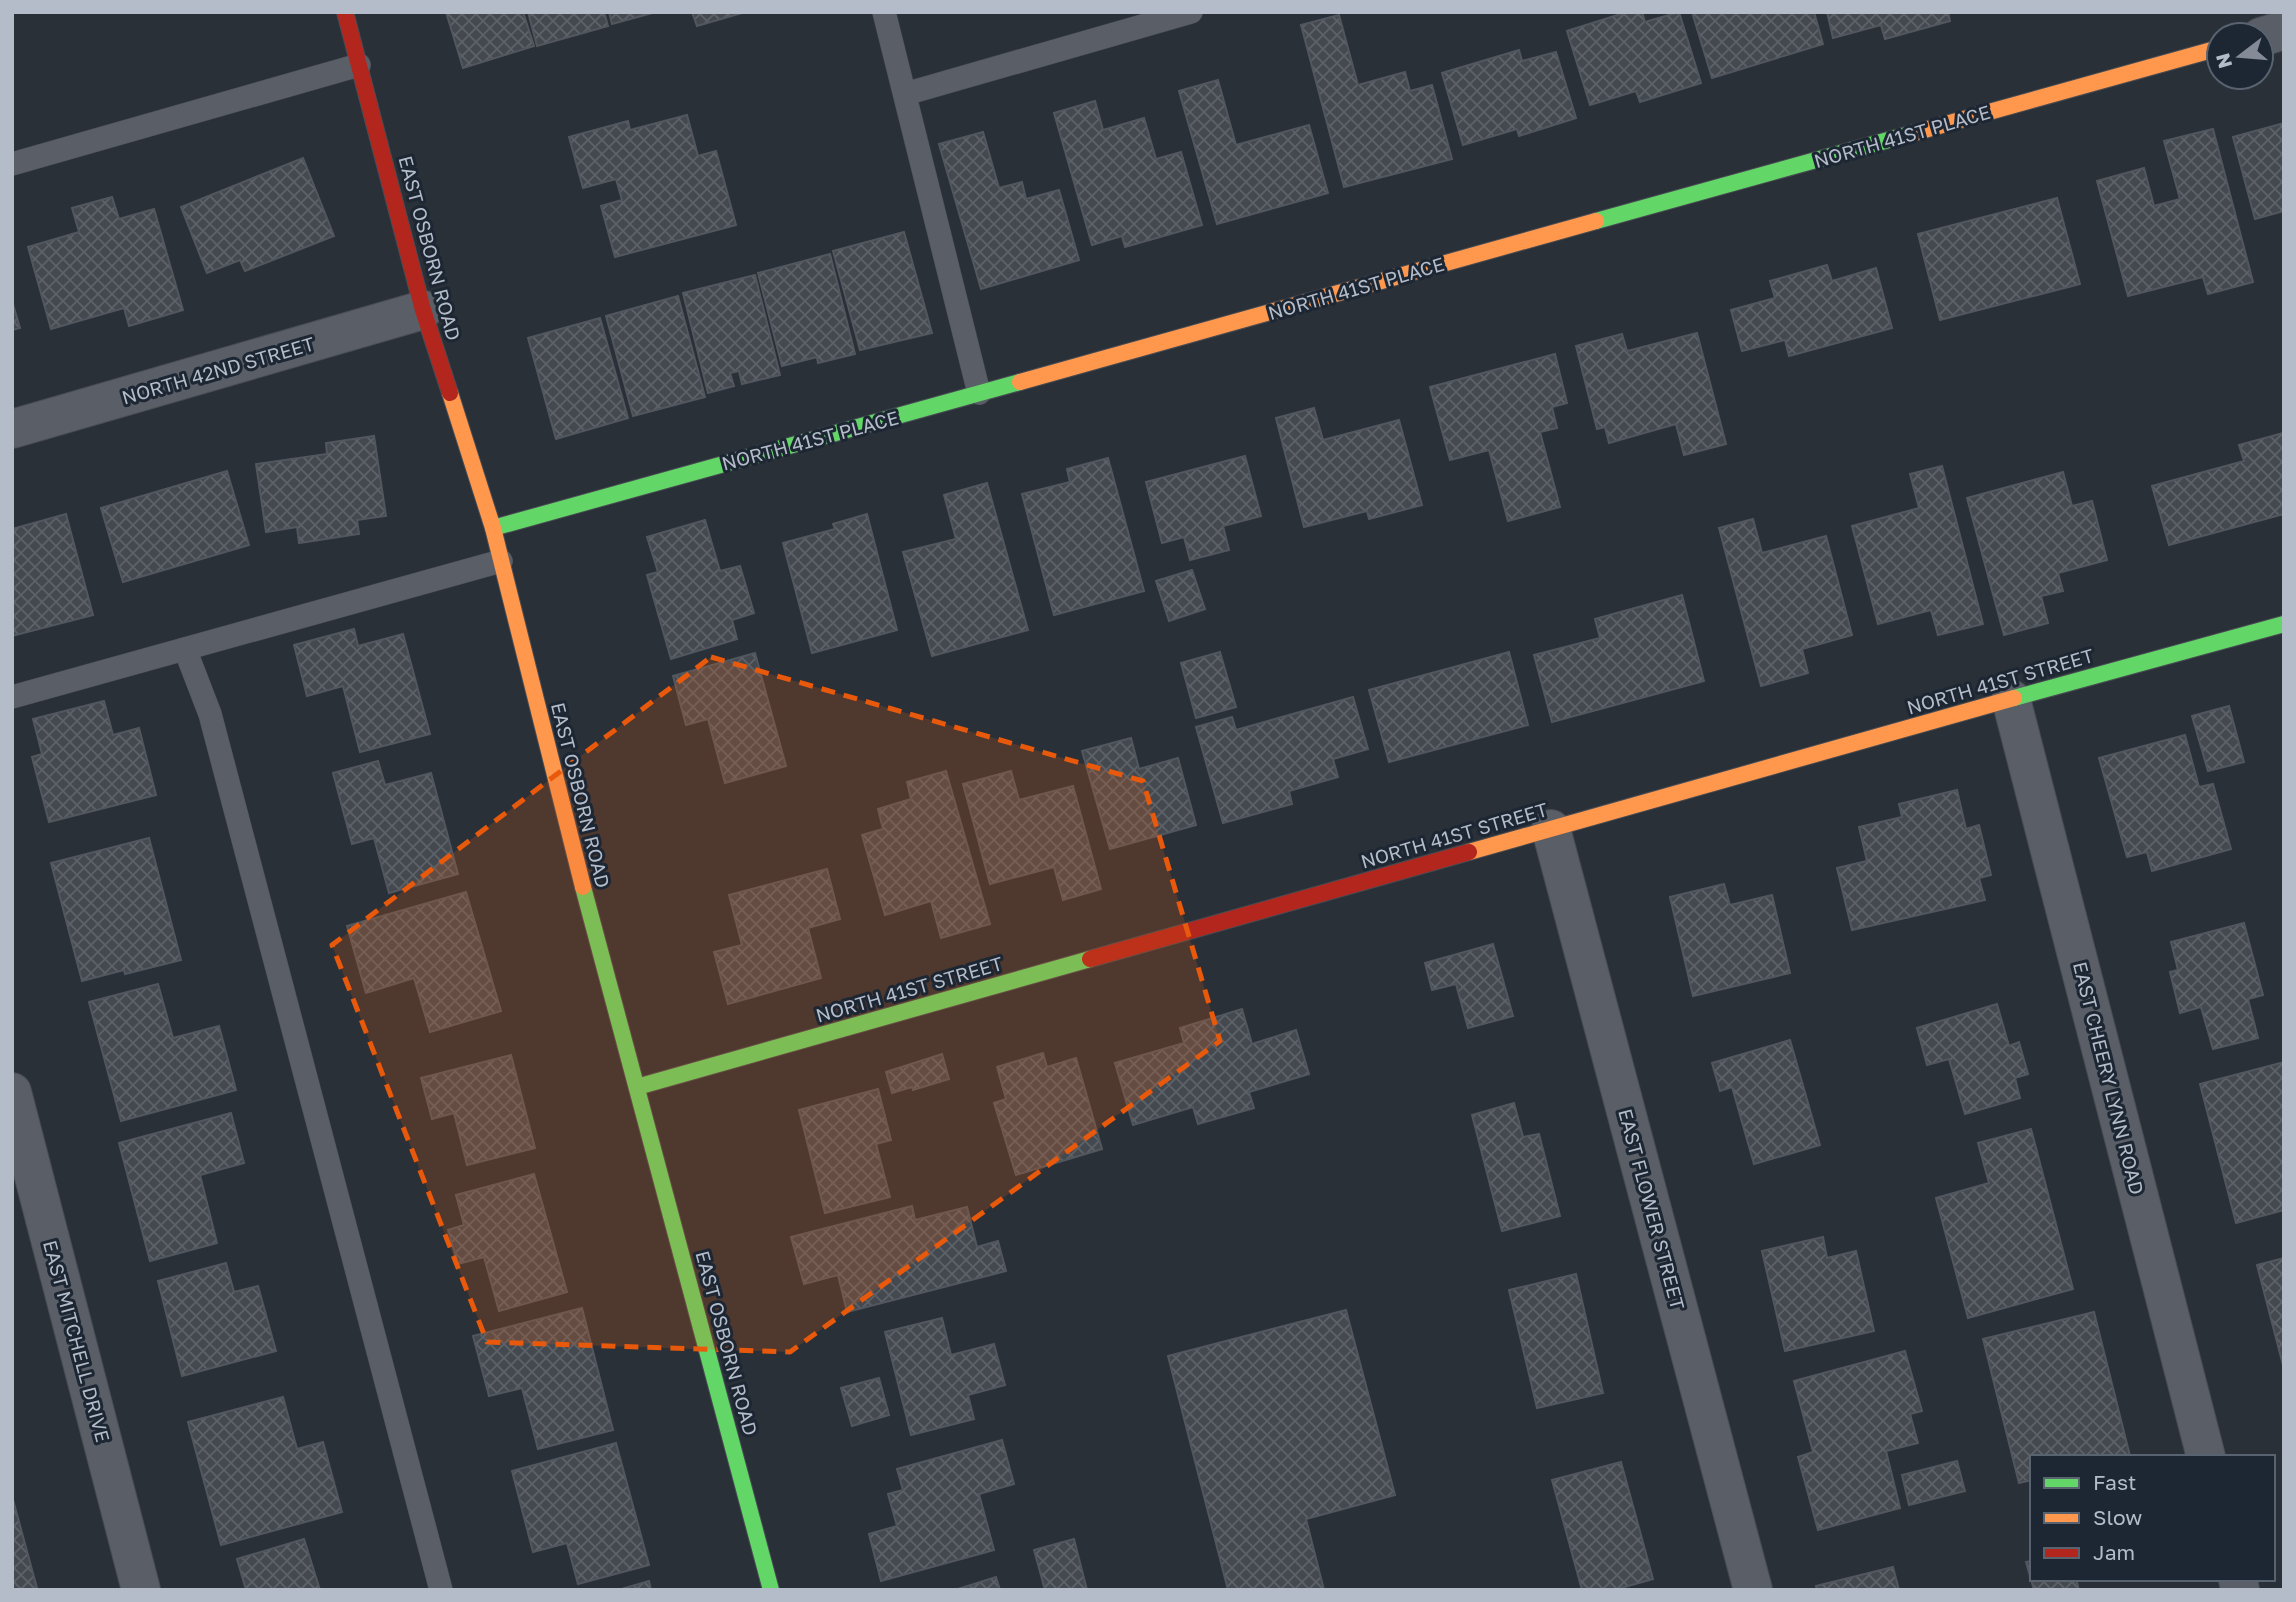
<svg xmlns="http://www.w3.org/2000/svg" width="2296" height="1602" font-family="'Golos Text',sans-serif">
  <defs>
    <pattern id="building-cross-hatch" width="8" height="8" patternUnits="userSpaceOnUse" patternTransform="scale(1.75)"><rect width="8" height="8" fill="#444950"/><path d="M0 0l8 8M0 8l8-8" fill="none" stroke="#5d6168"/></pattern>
  </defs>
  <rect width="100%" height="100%" fill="#2a3038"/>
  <g fill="url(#building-cross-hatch)" stroke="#52575f" stroke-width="2">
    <path d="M446 12H523L534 46 463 68Z"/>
    <path d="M528 12H604L608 26 537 46Z"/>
    <path d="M609 12H656L612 24Z"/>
    <path d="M692 12H742V13L697 26Z"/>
    <path d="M1627 12H1642L1645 22 1679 12 1701 83 1640 102 1636 91 1590 105 1567 31Z"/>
    <path d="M1692 12H1814L1823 44 1712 78Z"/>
    <path d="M1827 12H1948L1950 21 1885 39 1881 25 1833 38Z"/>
    <path d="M1339 15 1358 85 1405 72 1410 91 1432 85 1452 159 1344 187 1301 25Z"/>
    <path d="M1519 50 1522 61 1556 52 1576 118 1519 136 1517 129 1463 145 1442 73Z"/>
    <path d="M1218 80 1236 145 1309 125 1328 193 1217 224 1179 91Z"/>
    <path d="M1095 101 1103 130 1144 118 1156 159 1181 152 1202 225 1125 247 1122 236 1092 245 1054 113Z"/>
    <path d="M687 115 698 156 716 151 736 225 615 257 601 206 622 200 616 179 583 188 569 137 628 121 630 130Z"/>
    <path d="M2284 123V211L2255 219 2233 137Z"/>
    <path d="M2213 129 2253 282 2208 294 2203 277 2128 296 2097 181 2144 168 2154 206 2180 199 2164 141Z"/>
    <path d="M983 132 999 188 1022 182 1026 199 1059 190 1079 260 981 289 939 144Z"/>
    <path d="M303 158 334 236 245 271 240 260 207 273 181 207Z"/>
    <path d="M112 197 119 219 154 209 183 310 129 326 124 308 51 329 28 247 79 232 72 208Z"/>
    <path d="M2057 198 2080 284 1940 320 1918 234Z"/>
    <path d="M904 232 932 333 860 350 833 251Z"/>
    <path d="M830 254 855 354 818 363 817 357 782 366 758 273Z"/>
    <path d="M1827 265 1832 281 1876 268 1892 328 1789 356 1785 340 1742 351 1731 310 1775 298 1770 281Z"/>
    <path d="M755 275 780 375 742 384 739 371 730 373 734 386 708 393 683 293Z"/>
    <path d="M678 296 705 397 633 416 606 316Z"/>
    <path d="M12 301 20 328 12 330Z"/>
    <path d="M600 318 628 418 556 439 528 338Z"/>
    <path d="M1697 333 1726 444 1684 455 1676 424 1609 443 1605 427 1597 429 1576 346 1622 334 1627 351Z"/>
    <path d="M1555 354 1567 403 1552 407 1557 428 1540 432 1560 507 1508 521 1489 450 1450 460 1430 387Z"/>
    <path d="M1314 408 1323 440 1399 420 1422 505 1369 519 1367 511 1304 527 1276 418Z"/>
    <path d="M2283 433 2284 514 2169 545 2152 486 2244 461 2239 445Z"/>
    <path d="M374 436 386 516 357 520 359 534 299 543 297 527 266 532 256 464 327 454 326 443Z"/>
    <path d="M1245 456 1261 516 1223 526 1229 550 1190 560 1184 537 1162 543 1146 482Z"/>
    <path d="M1108 458 1144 591 1054 615 1022 494 1070 482 1067 469Z"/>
    <path d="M1942 466 1983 624 1938 635 1931 610 1878 624 1852 526 1919 508 1910 474Z"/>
    <path d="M227 471 249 545 123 582 101 508Z"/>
    <path d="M2063 472 2072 506 2092 501 2107 560 2058 573 2063 591 2041 596 2048 623 2004 635 1967 498Z"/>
    <path d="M987 483 1028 630 932 656 903 552 956 539 944 495Z"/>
    <path d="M66 514 93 615 12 636V529Z"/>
    <path d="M867 514 897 630 812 653 783 543 835 529 833 524Z"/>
    <path d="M1753 519 1762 553 1826 536 1852 635 1802 649 1808 673 1761 686 1719 528Z"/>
    <path d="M705 520 720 571 740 566 754 613 732 620 737 639 671 659 647 575 658 572 647 537Z"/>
    <path d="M1192 570 1205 609 1169 621 1156 581Z"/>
    <path d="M1682 595 1704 681 1552 722 1534 655 1600 638 1595 619Z"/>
    <path d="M354 629 358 646 403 634 430 734 360 752 343 686 307 696 294 645Z"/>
    <path d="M1220 652 1236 707 1196 718 1181 663Z"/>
    <path d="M1509 652 1528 725 1389 762 1369 690Z"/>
    <path d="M755 653 786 766 725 783 708 719 686 725 673 676Z"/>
    <path d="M1353 697 1368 749 1333 759 1338 777 1289 791 1292 804 1223 823 1196 727 1232 717 1236 730Z"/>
    <path d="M104 701 113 735 139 728 156 795 49 822 32 757 42 754 33 719Z"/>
    <path d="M2229 706 2244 762 2208 771 2192 716Z"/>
    <path d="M2185 735 2199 787 2213 784 2231 849 2152 871 2147 852 2127 857 2099 758Z"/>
    <path d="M1131 738 1139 769 1178 758 1196 825 1110 849 1082 751Z"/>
    <path d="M378 761 385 785 431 773 458 874 389 893 374 838 352 844 333 773Z"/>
    <path d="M946 771 990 924 941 938 931 901 885 915 862 835 883 829 878 809 911 799 907 782Z"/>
    <path d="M1011 771 1019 800 1073 786 1101 889 1063 900 1054 867 990 884 963 784Z"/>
    <path d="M1957 790 1966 829 1979 825 1991 875 1979 878 1985 900 1852 930 1837 868 1867 861 1859 827 1902 817 1899 804Z"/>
    <path d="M149 838 181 960 125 974 124 970 82 981 51 863Z"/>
    <path d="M827 869 840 919 808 928 821 978 728 1004 714 952 742 945 729 895Z"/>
    <path d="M1724 884 1730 905 1772 895 1790 973 1693 996 1670 897Z"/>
    <path d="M466 892 501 1011 430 1032 414 978 366 993 347 926Z"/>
    <path d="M2244 923 2263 995 2248 999 2258 1038 2213 1049 2201 1007 2180 1013 2170 972 2178 970 2171 942Z"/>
    <path d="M1493 944 1513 1016 1468 1028 1456 984 1432 990 1425 963Z"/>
    <path d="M158 984 173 1038 219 1026 236 1090 121 1121 89 1002Z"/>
    <path d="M1997 1004 2009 1046 2019 1042 2028 1074 2015 1078 2020 1098 1965 1114 1949 1059 1927 1065 1917 1028Z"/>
    <path d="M1242 1009 1252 1044 1296 1030 1309 1074 1249 1092 1254 1108 1198 1124 1193 1107 1133 1125 1115 1063 1184 1043 1180 1028Z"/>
    <path d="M1790 1040 1820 1145 1754 1164 1732 1087 1720 1091 1712 1063Z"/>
    <path d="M1043 1053 1047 1067 1076 1058 1102 1149 1016 1175 994 1103 1006 1099 997 1067Z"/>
    <path d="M942 1054 949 1079 913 1090 912 1087 892 1093 886 1072Z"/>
    <path d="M511 1055 535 1148 467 1165 454 1113 432 1119 421 1078Z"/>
    <path d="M2284 1062V1210L2236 1223 2200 1084Z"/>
    <path d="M878 1089 891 1140 876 1144 890 1197 825 1213 799 1110Z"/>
    <path d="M1514 1103 1523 1137 1539 1134 1560 1216 1502 1231 1472 1115Z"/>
    <path d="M231 1113 244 1163 200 1175 217 1243 150 1261 119 1143Z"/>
    <path d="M2031 1129 2073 1289 1968 1318 1936 1198 1989 1183 1978 1143Z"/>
    <path d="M534 1174 567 1292 499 1311 484 1257 458 1264 448 1230 464 1225 456 1195Z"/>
    <path d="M912 1206 915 1220 967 1207 977 1247 998 1241 1006 1271 847 1312 838 1275 804 1284 791 1237Z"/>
    <path d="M1823 1237 1827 1258 1856 1251 1874 1331 1785 1351 1762 1251Z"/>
    <path d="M2284 1258V1369L2257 1265Z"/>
    <path d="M226 1263 234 1292 258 1286 276 1351 182 1376 158 1281Z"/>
    <path d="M1576 1274 1603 1393 1537 1408 1509 1290Z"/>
    <path d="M582 1308 613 1430 538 1449 522 1388 489 1396 473 1336Z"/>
    <path d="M1346 1310 1395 1495 1306 1519 1324 1590H1228L1168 1356Z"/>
    <path d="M2094 1312 2130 1456 2032 1457V1480L2019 1483 1983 1339Z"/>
    <path d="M942 1318 951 1355 994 1344 1005 1385 968 1395 974 1419 911 1435 885 1332Z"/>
    <path d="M1905 1351 1922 1411 1910 1414 1918 1443 1886 1451 1900 1508 1818 1530 1798 1457 1813 1452 1794 1381Z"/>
    <path d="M879 1378 889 1415 852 1426 841 1388Z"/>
    <path d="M283 1397 297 1449 323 1442 342 1512 221 1545 188 1422Z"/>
    <path d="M1002 1440 1014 1484 979 1494 994 1550 881 1581 869 1534 897 1526 888 1494 903 1490 897 1469Z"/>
    <path d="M616 1443 649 1565 578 1584 567 1543 533 1552 512 1471Z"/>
    <path d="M1957 1461 1965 1491 1909 1505 1902 1475Z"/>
    <path d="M1621 1462 1653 1579 1614 1590H1582L1552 1480Z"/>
    <path d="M12 1496 37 1588 31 1590H12Z"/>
    <path d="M304 1539 320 1590H246L237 1559Z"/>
    <path d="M1074 1539 1087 1590H1045L1034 1550Z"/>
    <path d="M2032 1561V1579H2076L2079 1590H2034L2026 1562Z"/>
    <path d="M1893 1567 1899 1590H1817L1816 1586Z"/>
    <path d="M996 1577 1000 1590H955Z"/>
    <path d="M649 1581 651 1590H618Z"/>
  </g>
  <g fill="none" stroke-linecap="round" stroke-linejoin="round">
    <g stroke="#484c53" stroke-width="24">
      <g id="lane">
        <path d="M884 12 979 393"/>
        <path d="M905 94 1191 12"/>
        <path d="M12 164 359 65"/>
        <path d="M185 649 210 714 441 1590"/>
        <path d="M12 697 501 561"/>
      </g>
    </g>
    <g stroke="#484c53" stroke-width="40">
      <g id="street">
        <path d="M2261 37 2284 30"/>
        <path d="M12 429 423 310"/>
        <path d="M2011 699 2206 1457"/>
        <path d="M1551 829 1753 1590"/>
        <path d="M12 1092 141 1590"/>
        <path d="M2238 1579 2240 1590"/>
      </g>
    </g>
    <g stroke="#484c53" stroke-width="18">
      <g id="fast">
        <path d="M1596 221 1910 134"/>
        <path d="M493 528 1020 382"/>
        <path d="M2014 698 2284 624"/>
        <path d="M583 887 771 1590"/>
        <path d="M637 1087 1090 959"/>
      </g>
    </g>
    <g stroke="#484c53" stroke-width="18">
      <g id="slow">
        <path d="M1910 134 2219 48"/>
        <path d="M1020 382 1596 221"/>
        <path d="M450 393 493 528 583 887"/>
        <path d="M1469 852 2014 698"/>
      </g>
    </g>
    <g stroke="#484c53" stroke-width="18">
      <g id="jam">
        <path d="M345 12 423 310 450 393"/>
        <path d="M1090 959 1469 852"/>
      </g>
    </g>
    <use href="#lane" stroke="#5a5e66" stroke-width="23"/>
    <use href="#street" stroke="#5a5e66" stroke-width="38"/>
    <use href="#fast" stroke="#63d668" stroke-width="16"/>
    <use href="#slow" stroke="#ff974d" stroke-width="16"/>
    <use href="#jam" stroke="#b3261e" stroke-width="16"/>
  </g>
  <path fill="#e8590c" fill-opacity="0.2" stroke="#e8590c" stroke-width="5" stroke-dasharray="14 9" stroke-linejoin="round" d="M711 657 1143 781 1220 1041 790 1352 487 1342 332 945Z"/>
  <g text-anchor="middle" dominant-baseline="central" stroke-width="6" stroke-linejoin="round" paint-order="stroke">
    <g font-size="19" fill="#b4bcc9" stroke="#1d2633">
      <text transform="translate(1902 136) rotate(-16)">NORTH 41ST PLACE</text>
      <text transform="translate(430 248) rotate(75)">EAST OSBORN ROAD</text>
      <text transform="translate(1356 288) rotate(-16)">NORTH 41ST PLACE</text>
      <text transform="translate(218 370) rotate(-16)">NORTH 42ND STREET</text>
      <text transform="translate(810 440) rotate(-15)">NORTH 41ST PLACE</text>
      <text transform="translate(2000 681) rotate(-16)">NORTH 41ST STREET</text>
      <text transform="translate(581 795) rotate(76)">EAST OSBORN ROAD</text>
      <text transform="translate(1454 835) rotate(-16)">NORTH 41ST STREET</text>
      <text transform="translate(909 989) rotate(-16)">NORTH 41ST STREET</text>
      <text transform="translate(2109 1078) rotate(76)">EAST CHEERY LYNN ROAD</text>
      <text transform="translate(1652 1209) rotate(75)">EAST FLOWER STREET</text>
      <text transform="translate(77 1341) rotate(75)">EAST MITCHELL DRIVE</text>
      <text transform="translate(727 1343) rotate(75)">EAST OSBORN ROAD</text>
    </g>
  </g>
  <rect width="2296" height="1602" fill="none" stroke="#b4bcc9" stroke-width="28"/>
  <rect x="2030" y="1455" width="245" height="126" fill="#1d2633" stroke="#59626f" stroke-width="2"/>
  <rect x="2044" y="1478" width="35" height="10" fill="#63d668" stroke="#59626f" stroke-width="2"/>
  <text x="2093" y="1490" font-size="21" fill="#b4bcc9">Fast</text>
  <rect x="2044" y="1513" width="35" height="10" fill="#ff974d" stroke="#59626f" stroke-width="2"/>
  <text x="2093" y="1525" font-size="21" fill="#b4bcc9">Slow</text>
  <rect x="2044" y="1548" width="35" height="10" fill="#b3261e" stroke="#59626f" stroke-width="2"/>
  <text x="2093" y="1560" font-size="21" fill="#b4bcc9">Jam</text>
  <g transform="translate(2240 56) rotate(254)"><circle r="33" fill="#1d2633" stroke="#59626f" stroke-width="2"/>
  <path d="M0-5L12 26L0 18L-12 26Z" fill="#848b96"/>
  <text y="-10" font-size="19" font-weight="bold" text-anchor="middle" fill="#b4bcc9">N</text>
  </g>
</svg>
